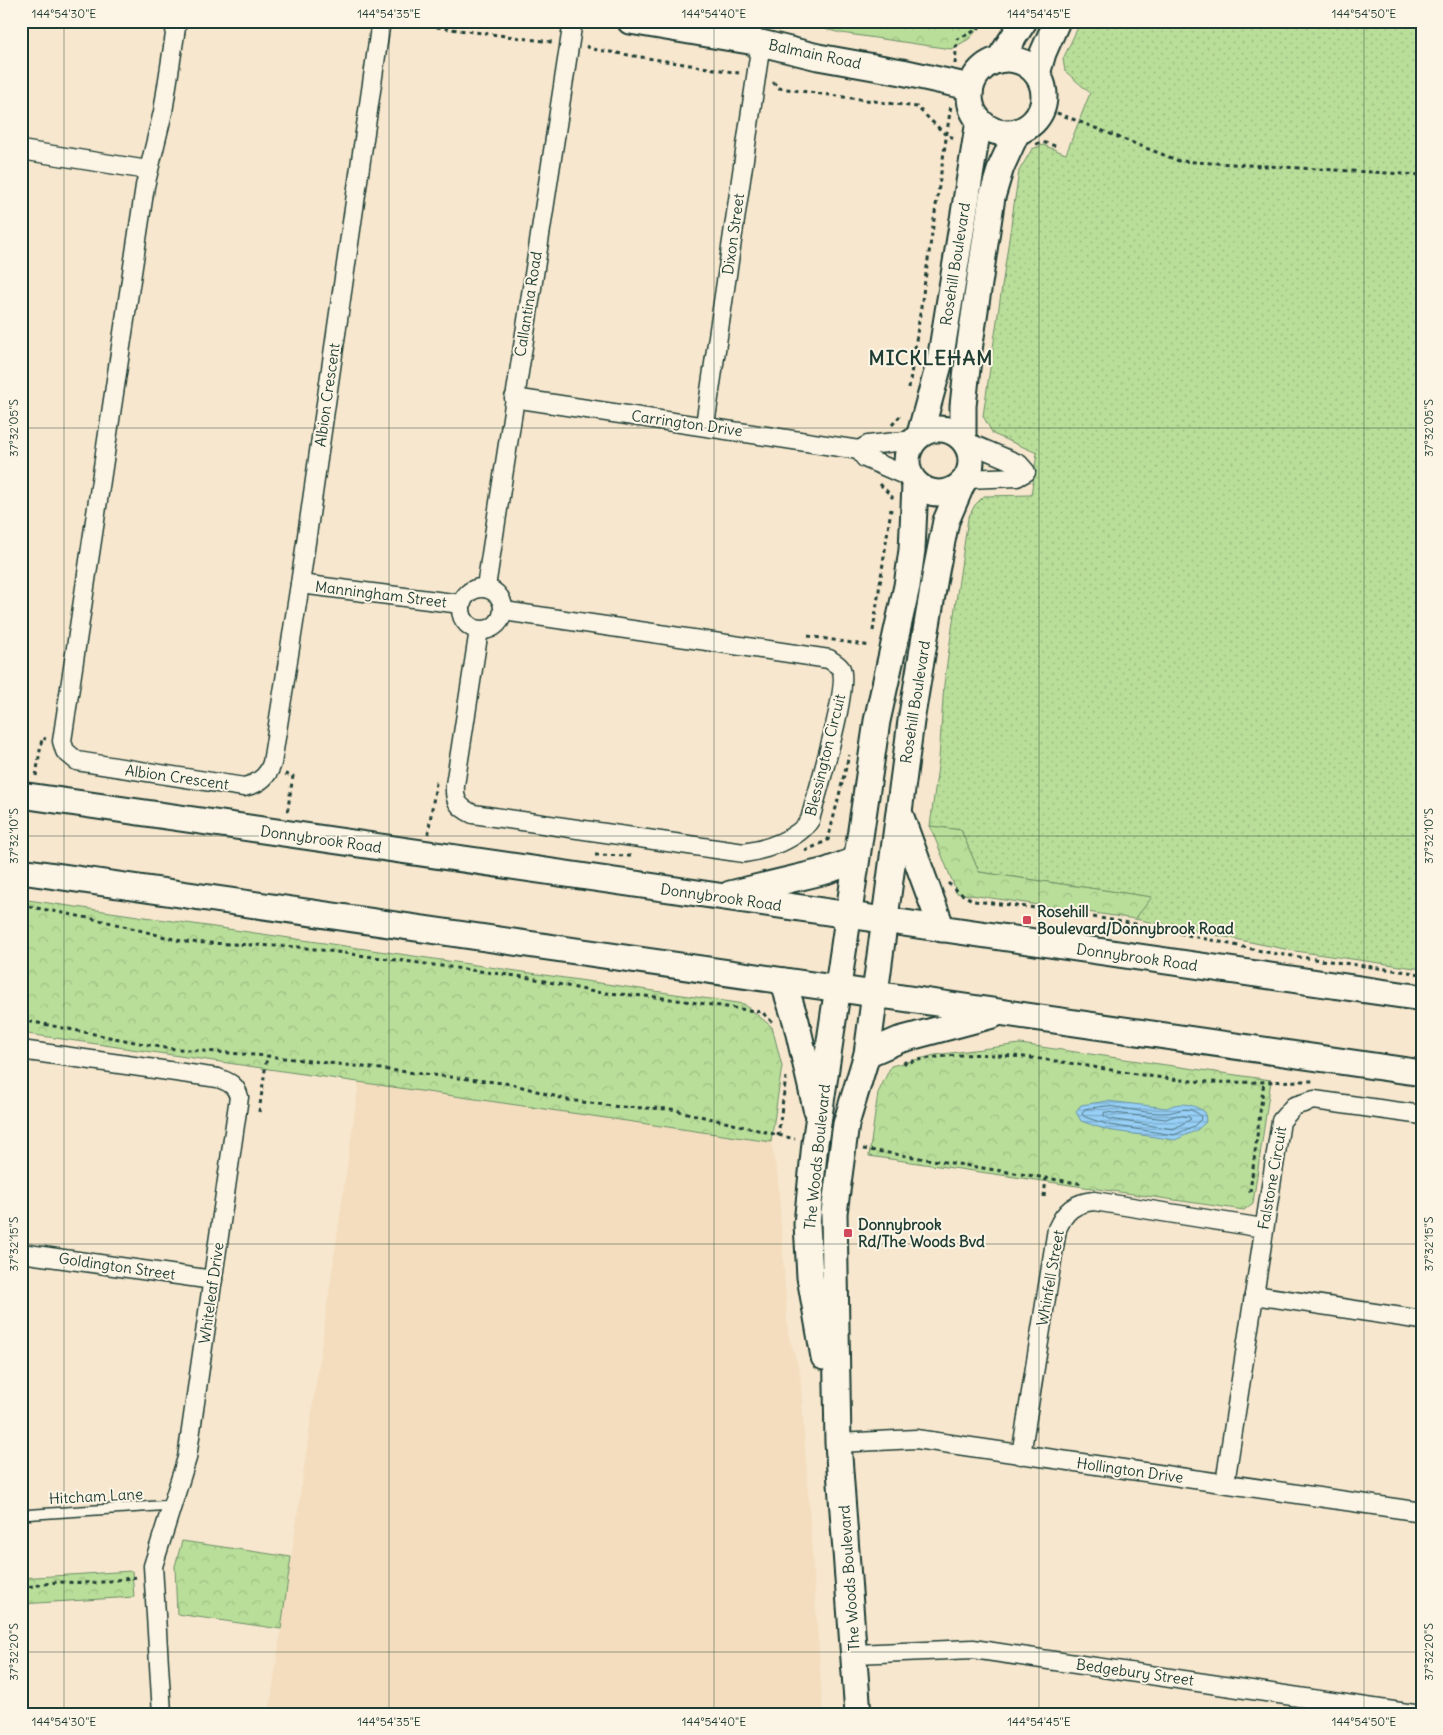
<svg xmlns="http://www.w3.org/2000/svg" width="1443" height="1735" font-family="Delius,sans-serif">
  <defs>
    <pattern id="grass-dots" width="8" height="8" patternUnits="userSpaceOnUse" patternTransform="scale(1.25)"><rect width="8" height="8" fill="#b9de99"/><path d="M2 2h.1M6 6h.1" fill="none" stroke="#9fbf84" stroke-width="1.8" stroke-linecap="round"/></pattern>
    <pattern id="forest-crowns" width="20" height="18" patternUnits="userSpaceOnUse" patternTransform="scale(1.25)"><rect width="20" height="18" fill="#b9de99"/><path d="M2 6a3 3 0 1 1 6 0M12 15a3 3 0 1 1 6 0" fill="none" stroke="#9fbf84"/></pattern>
    <pattern id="water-rules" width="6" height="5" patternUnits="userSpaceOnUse" patternTransform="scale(1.25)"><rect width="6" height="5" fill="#97cff6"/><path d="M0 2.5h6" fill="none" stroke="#7ba9c8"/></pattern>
  </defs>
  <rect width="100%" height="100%" fill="#f7e7ce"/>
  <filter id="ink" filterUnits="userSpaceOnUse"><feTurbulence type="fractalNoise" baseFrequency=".02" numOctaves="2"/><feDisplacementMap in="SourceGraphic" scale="10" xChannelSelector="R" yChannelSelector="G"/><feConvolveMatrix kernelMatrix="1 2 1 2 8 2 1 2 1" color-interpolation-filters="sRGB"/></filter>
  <g filter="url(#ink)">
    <path fill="#f3ddbe" d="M359 1082 771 1142 778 1179 788 1334 800 1372 823 1714H269Z"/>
    <path fill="url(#grass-dots)" stroke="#6c8e66" d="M1081 21H1422V969L1295 951 1135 919 1151 897 979 872 961 830 930 826 939 759 944 684 968 518 975 505 984 496 1031 495 1037 453 993 434 983 416 1019 171 1032 149 1043 145 1066 154 1090 93 1065 71 1063 59Z"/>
    <g fill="url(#forest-crowns)" stroke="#6c8e66">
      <path d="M793 21H985L969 39 951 49 841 33Z"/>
      <path d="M930 826 961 830 979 872 1152 897 1135 919 957 893Z"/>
      <path d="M21 899 744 1004 772 1027 782 1066 771 1142 21 1033Z"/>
      <path d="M1020 1044 1271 1080 1253 1203 1244 1210 869 1156 878 1093 891 1066 935 1055Z"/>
      <path d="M182 1541 291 1557 281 1629 177 1614 175 1566Z"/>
      <path d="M132 1571 134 1597 21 1604V1578Z"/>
    </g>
    <path fill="url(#water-rules)" stroke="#6795a8" d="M1107 1101 1167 1108C1179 1101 1193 1104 1205 1112L1206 1122 1197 1130 1175 1140 1107 1130 1081 1121 1076 1112 1081 1105Z"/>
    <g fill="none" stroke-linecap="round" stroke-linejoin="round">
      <g stroke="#4f7782" stroke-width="1">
        <path d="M1107 1106C1126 1108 1148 1114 1166 1113 1179 1112 1185 1104 1200 1115L1201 1119 1194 1126 1174 1135 1109 1125 1085 1117 1082 1114 1085 1109Z"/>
        <path d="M1105 1112 1166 1119 1177 1115 1189 1117 1191 1119 1173 1129 1110 1119 1104 1116Z"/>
      </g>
      <g stroke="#1f3d34" stroke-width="12">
        <path id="lane" d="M21 1515 172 1505"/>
      </g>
      <g stroke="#1f3d34" stroke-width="21">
        <g id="street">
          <path d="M177 21 163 112 145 186 62 741 65 751 77 761 244 787C258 784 268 777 272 763L300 584 381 21"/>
          <path d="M21 150 148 170"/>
          <path d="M514 398 859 450 868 445 914 440"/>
          <path d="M705 425 761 43"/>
          <path d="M859 450 865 458 909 477"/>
          <path d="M966 479 1017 477 1026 472 1019 464 967 442"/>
          <path d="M300 584 461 604"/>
          <path d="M486 587 573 21"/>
          <circle cx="482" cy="609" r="21"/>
          <path d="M479 630 455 785C454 801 458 807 473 814L744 853C766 850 798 839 810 820 816 796 850 686 841 669 838 664 833 662 829 659L504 611"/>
          <path d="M21 1050 218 1078C229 1082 236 1085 239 1097L187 1458 153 1566 162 1714"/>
          <path d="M21 1253 213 1280"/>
          <path d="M1254 1295 1422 1320"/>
          <path d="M838 1443 916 1439 1422 1512"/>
          <path d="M1021 1455 1057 1229C1065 1211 1074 1203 1094 1201L1263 1228"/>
          <path d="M1225 1483 1281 1121 1294 1106 1314 1100 1422 1115"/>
          <path d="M855 1654 973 1649 1414 1714"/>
        </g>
      </g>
      <g stroke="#1f3d34" stroke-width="29">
        <g id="secondary">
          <path d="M630 21 761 43 818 57 902 72 970 87"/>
          <path d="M1000 58 1024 21"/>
          <circle cx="1007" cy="96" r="37"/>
          <path d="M1037 74 1043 53 1057 21"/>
          <circle cx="939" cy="461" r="32"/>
          <path d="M920 434 940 361 979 121"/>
          <path d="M963 437V406L969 350 992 197 1001 167 1017 132"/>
          <path d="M21 795 1422 998"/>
          <path d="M901 817 942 929"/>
          <path d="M21 871 1422 1073"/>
          <path d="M730 894 826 871 856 860"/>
          <path d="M783 981 796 1021 816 1108"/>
          <path d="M867 1054 899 1040 993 1015"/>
          <path d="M824 1357 810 1277 807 1224 815 1143 877 721 907 586 912 550 915 485"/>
          <path d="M858 1714 838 1443 834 1213 846 1124 867 1054 911 721 936 571 946 521 961 486"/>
        </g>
      </g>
      <g stroke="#1f3d34" stroke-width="3" stroke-dasharray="4 4" stroke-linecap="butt">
        <path d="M397 22 552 42"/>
        <path d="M586 46 592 49 739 73"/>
        <path d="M955 64 957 39 977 30 984 21"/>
        <path d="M773 82 779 88 917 107 947 136 956 138"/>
        <path d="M1042 107 1179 161 1422 175"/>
        <path d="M1036 144 1042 142 1059 147"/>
        <path d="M909 388 951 105"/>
        <path d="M892 425 901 415"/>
        <path d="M880 484 893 498"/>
        <path d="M873 631 891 509"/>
        <path d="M808 636 871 646"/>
        <path d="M285 774 293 776 287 814"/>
        <path d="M36 776 42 738 46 739"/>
        <path d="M428 834 436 783H440"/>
        <path d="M805 851 828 840 849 755"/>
        <path d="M595 855 631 856"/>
        <path d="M948 883 958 892 974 901 1045 909 1141 925 1271 953 1422 974"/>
        <path d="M21 905 104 921 185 942 299 947 531 978 594 992 656 997 762 1012 774 1024"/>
        <path d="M21 1022H33L165 1048 267 1056 512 1084 568 1100 620 1107 671 1109 795 1139"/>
        <path d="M904 1061 905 1063C1002 1039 1095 1073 1192 1081 1232 1084 1273 1081 1313 1081"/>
        <path d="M259 1112 267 1056"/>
        <path d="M778 1136 786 1077"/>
        <path d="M863 1149 1084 1184"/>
        <path d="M1250 1192 1264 1081"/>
        <path d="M1044 1197 1046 1178"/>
        <path d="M21 1588 57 1582 96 1583 137 1577"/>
      </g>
      <use href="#lane" stroke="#fcf5e5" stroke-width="9"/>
      <use href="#street" stroke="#fcf5e5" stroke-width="18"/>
      <use href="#secondary" stroke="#fcf5e5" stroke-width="25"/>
    </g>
  </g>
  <path fill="none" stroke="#1f3d34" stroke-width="1" stroke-opacity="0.45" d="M64 21V1714M389 21V1714M714 21V1714M1039 21V1714M1364 21V1714M21 428H1422M21 836H1422M21 1244H1422M21 1652H1422"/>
  <g fill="#d1495b" stroke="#fcf5e5" stroke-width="2">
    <rect x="1022" y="915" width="10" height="10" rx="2.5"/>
    <rect x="843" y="1228" width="10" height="10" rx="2.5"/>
  </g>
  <g text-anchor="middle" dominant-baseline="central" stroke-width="4" stroke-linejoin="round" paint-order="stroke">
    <g font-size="15" fill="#1f3d34" stroke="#fcf5e5">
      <text transform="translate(815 54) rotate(12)">Balmain Road</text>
      <text transform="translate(733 234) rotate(-82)">Dixon Street</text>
      <text transform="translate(955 264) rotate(-81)">Rosehill Boulevard</text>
      <text transform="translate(528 304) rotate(-81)">Callantina Road</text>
      <text transform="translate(327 395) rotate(-82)">Albion Crescent</text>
      <text transform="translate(687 423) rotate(8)">Carrington Drive</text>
      <text transform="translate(381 594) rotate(7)">Manningham Street</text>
      <text transform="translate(915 702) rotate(-81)">Rosehill Boulevard</text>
      <text transform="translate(825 755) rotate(-76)">Blessington Circuit</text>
      <text transform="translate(177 777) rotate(8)">Albion Crescent</text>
      <text transform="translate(321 839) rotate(8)">Donnybrook Road</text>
      <text transform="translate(721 897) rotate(8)">Donnybrook Road</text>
      <text transform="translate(1137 957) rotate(8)">Donnybrook Road</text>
      <text transform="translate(817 1157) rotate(-84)">The Woods Boulevard</text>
      <text transform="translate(1272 1178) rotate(-80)">Falstone Circuit</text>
      <text transform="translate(117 1266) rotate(8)">Goldington Street</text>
      <text transform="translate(1050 1278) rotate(-80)">Whinfell Street</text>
      <text transform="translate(211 1293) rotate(-82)">Whiteleaf Drive</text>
      <text transform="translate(1130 1470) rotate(8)">Hollington Drive</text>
      <text transform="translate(96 1496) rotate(-3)">Hitcham Lane</text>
      <text transform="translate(849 1578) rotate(-94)">The Woods Boulevard</text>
      <text transform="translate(1135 1672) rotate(8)">Bedgebury Street</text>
    </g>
    <g font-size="15" font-weight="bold" fill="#1f3d34" stroke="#fcf5e5" text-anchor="start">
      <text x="1037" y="911">Rosehill<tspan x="1037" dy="17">Boulevard/Donnybrook Road</tspan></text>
      <text x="858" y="1224">Donnybrook<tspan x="858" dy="17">Rd/The Woods Bvd</tspan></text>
    </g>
    <g font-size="20" font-weight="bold" letter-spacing="1" fill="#1f3d34" stroke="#fcf5e5">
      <text x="931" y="357">MICKLEHAM</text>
    </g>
  </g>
  <rect width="1443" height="1735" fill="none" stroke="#fcf5e5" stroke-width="55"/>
  <rect x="28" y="28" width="1388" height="1680" fill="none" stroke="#1f3d34" stroke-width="2"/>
  <g font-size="12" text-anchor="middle" fill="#1f3d34">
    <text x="64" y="18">144°54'30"E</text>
    <text x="389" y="18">144°54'35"E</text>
    <text x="714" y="18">144°54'40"E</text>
    <text x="1039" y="18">144°54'45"E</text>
    <text x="1364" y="18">144°54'50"E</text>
    <text transform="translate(14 428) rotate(-90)" y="4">37°32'05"S</text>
    <text transform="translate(1429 428) rotate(-90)" y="4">37°32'05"S</text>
    <text transform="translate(14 836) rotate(-90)" y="4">37°32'10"S</text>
    <text transform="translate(1429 836) rotate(-90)" y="4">37°32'10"S</text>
    <text transform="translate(14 1244) rotate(-90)" y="4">37°32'15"S</text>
    <text transform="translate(1429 1244) rotate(-90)" y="4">37°32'15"S</text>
    <text transform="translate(14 1652) rotate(-90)" y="4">37°32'20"S</text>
    <text transform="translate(1429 1652) rotate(-90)" y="4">37°32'20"S</text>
    <text x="64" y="1726">144°54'30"E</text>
    <text x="389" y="1726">144°54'35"E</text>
    <text x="714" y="1726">144°54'40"E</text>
    <text x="1039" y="1726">144°54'45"E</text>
    <text x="1364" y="1726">144°54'50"E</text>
  </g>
</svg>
